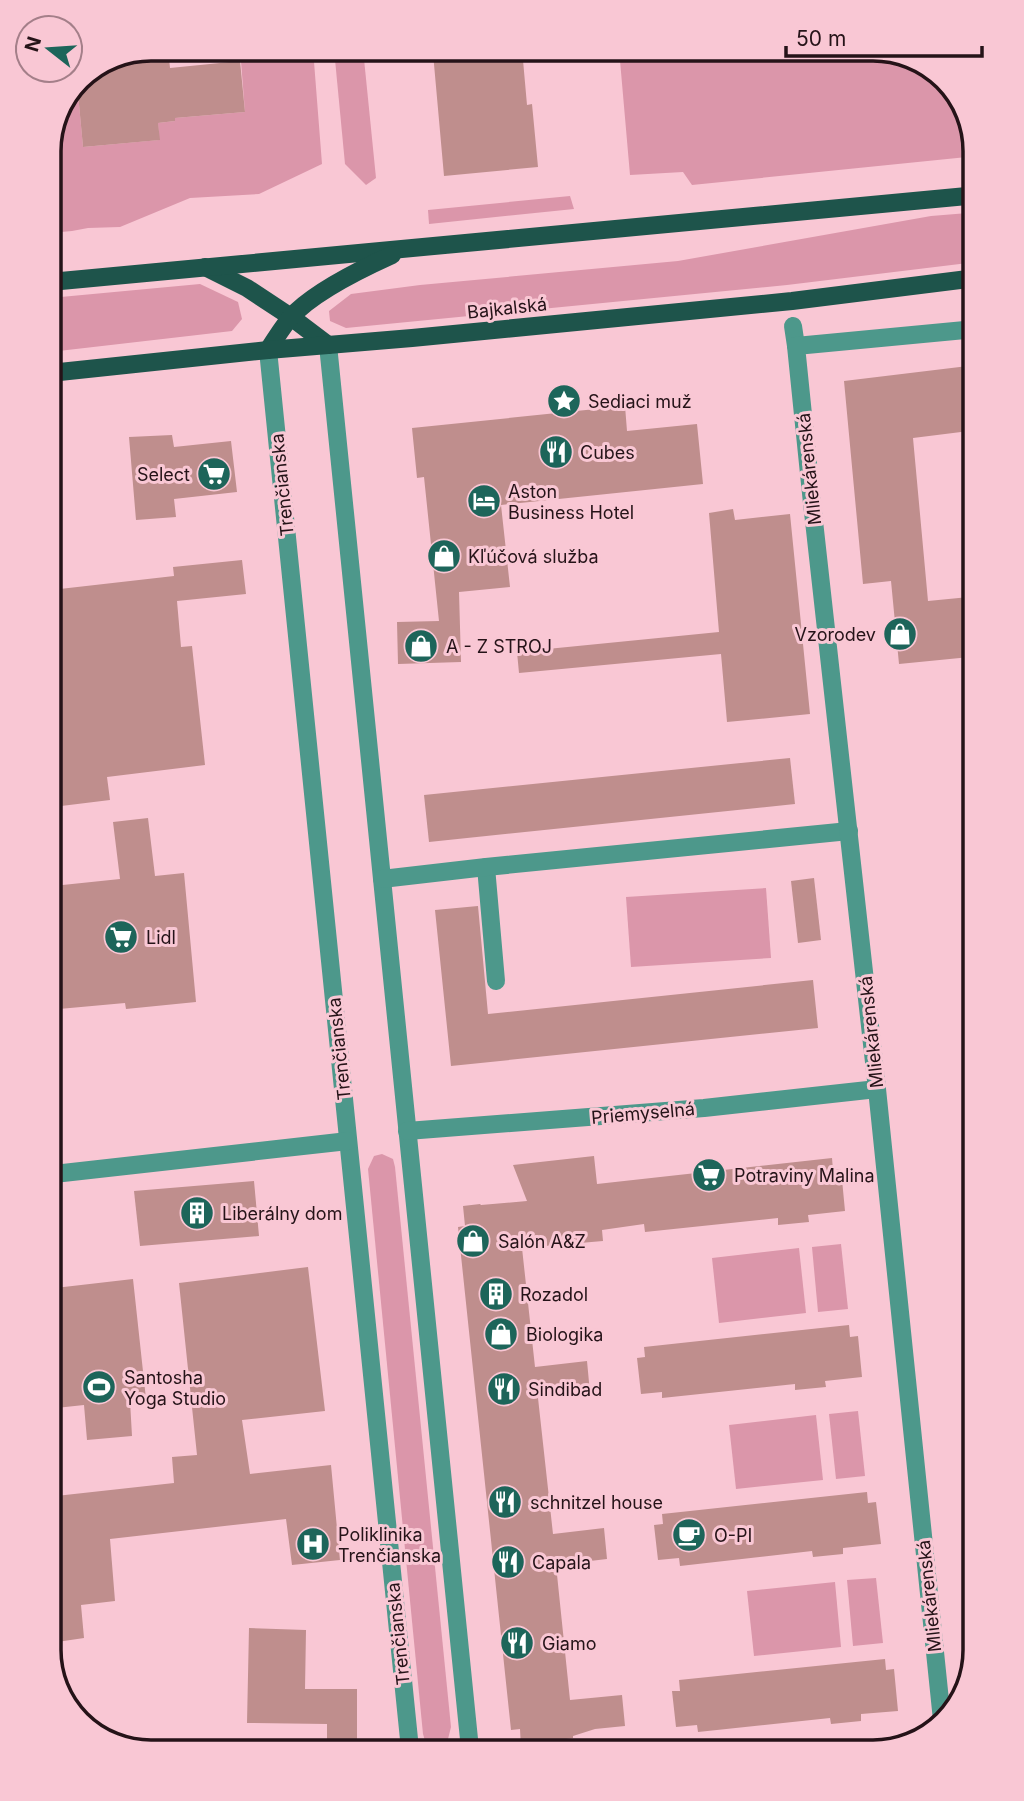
<svg xmlns="http://www.w3.org/2000/svg" width="1024" height="1801" font-family="Inter,sans-serif">
  <rect width="100%" height="100%" fill="#f9c7d4"/>
  <g fill="#db96aa">
    <path d="M240 49H313L322 164 259 194 190 198 120 227 88 228 72 231 50 233 49 145 77 83 83 147 159 140 158 123 175 121V118L245 112Z"/>
    <path d="M334 49H363L376 178 366 185 345 164Z"/>
    <path d="M619 49H880L930 66 967 112V157L692 185 683 172 630 175Z"/>
    <path d="M570 196 574 209 429 224 428 210Z"/>
    <path d="M968 213V263L787 285 346 328 330 321 329 311 351 294 420 285 678 261 931 216Z"/>
    <path d="M200 284 238 302 242 319 232 331 50 352V298Z"/>
    <path d="M766 888 771 958 631 967 626 897Z"/>
    <path d="M382 1154 393 1159 395 1167 451 1727 447 1743C438 1749 436 1750 426 1744L423 1734 368 1169 374 1156Z"/>
    <path d="M841 1244 848 1309 818 1312 812 1247Z"/>
    <path d="M799 1248 806 1313 719 1323 712 1258Z"/>
    <path d="M858 1411 865 1476 836 1479 829 1414Z"/>
    <path d="M816 1415 823 1480 736 1489 729 1425Z"/>
    <path d="M876 1578 883 1643 853 1646 847 1580Z"/>
    <path d="M835 1582 841 1647 754 1656 747 1591Z"/>
  </g>
  <g fill="#bf8e8d">
    <path d="M168 49 170 68 240 61 245 112 175 118V121L158 123 160 140 83 147 77 83 79 79 145 52Z"/>
    <path d="M477 49H522L527 105 532 104 538 167 444 176 433 53Z"/>
    <path d="M968 366 969 431 913 438 928 601 969 597 970 657 899 664 891 581 863 584 844 381Z"/>
    <path d="M625 406 627 431 697 424 703 484 501 505 510 587 459 592 461 662 398 664 397 622 439 621 424 477 417 478 412 428Z"/>
    <path d="M172 435 174 447 231 441 237 492 174 499 176 517 136 520 129 437Z"/>
    <path d="M733 509 735 520 790 514 810 714 727 722 721 654 519 673 517 652 719 632 709 513Z"/>
    <path d="M242 560 246 594 177 601 181 647 192 646 205 765 107 777 110 800 53 807 51 590 174 576 173 567Z"/>
    <path d="M790 758 795 804 429 842 424 795Z"/>
    <path d="M148 818 155 876 184 873 196 1002 126 1009 125 1003 59 1009 57 988H53V886L120 879 113 822Z"/>
    <path d="M814 878 821 940 798 943 791 881Z"/>
    <path d="M478 906 488 1014 813 980 818 1028 451 1066 435 910Z"/>
    <path d="M594 1156 597 1184 832 1158 833 1170 841 1169 845 1211 808 1215 809 1222 778 1225V1218L645 1232 644 1224 602 1230 603 1241 522 1248 535 1367 587 1361 590 1393 538 1398 553 1534 604 1528 607 1559 556 1565 570 1700 622 1695 625 1726 595 1729 573 1736V1738L566 1739 567 1748H521L520 1729 511 1730 458 1227 465 1226 463 1206 480 1204 481 1205 527 1201 513 1165Z"/>
    <path d="M254 1181 259 1236 140 1246 134 1191Z"/>
    <path d="M308 1267 325 1411 242 1420 250 1474 331 1465 340 1560 292 1565 286 1519 110 1539 115 1601 81 1605 84 1638 57 1642 56 1496 174 1483 172 1457 197 1455 179 1283Z"/>
    <path d="M133 1279 146 1399 130 1401 132 1436 87 1440 84 1405 56 1408 55 1288Z"/>
    <path d="M849 1325 850 1337 858 1336 862 1377 825 1381 826 1387 795 1390V1384L662 1398V1392L641 1394 637 1358 645 1357 644 1347Z"/>
    <path d="M867 1492 868 1503 876 1502 881 1544 843 1548V1554L813 1557 812 1551 680 1566 679 1558 658 1560 654 1525 663 1524 662 1514Z"/>
    <path d="M249 1628 306 1630 305 1689H357V1750H327V1724L247 1723Z"/>
    <path d="M885 1659 886 1670 894 1669 898 1711 861 1714V1721L831 1724 830 1718 698 1732 697 1725 676 1727 672 1691H680L679 1680Z"/>
  </g>
  <g fill="none" stroke-linecap="round" stroke-linejoin="round">
    <g stroke="#4d988b" stroke-width="18">
      <path d="M793 326 796 346"/>
      <path d="M328 345 470 1749"/>
      <path d="M268 350 410 1749"/>
      <path d="M486 867 496 981"/>
      <path d="M382 879 486 867 849 831"/>
      <path d="M407 1131 704 1108 877 1089"/>
      <path d="M54 1174 348 1141"/>
      <path d="M942 1720 877 1089 812 503 796 346 965 330"/>
    </g>
    <g stroke="#1e544b" stroke-width="18">
      <path d="M205 267 247 288 291 317 328 345"/>
      <path d="M50 282 967 196"/>
      <path d="M268 350C275 339 282 328 290 318 312 293 361 269 392 255"/>
      <path d="M50 373 268 350 412 338 792 301 968 279"/>
    </g>
  </g>
  <defs>
    <g id="sight-disc" transform="scale(1.75)"><circle r="9.5" fill="#1d655a" stroke="#f9c7d4"/><path d="M0-6L1.8-2.2L6-1.7L2.9 1.2L3.7 5.4L0 3.3L-3.7 5.4L-2.9 1.2L-6-1.7L-1.8-2.2Z" fill="#fff"/></g>
    <g id="restaurant-disc" transform="scale(1.75)"><circle r="9.5" fill="#1d655a" stroke="#f9c7d4"/><path d="M-5-6h1v4h1v-4h1v4h1v-4h1v5L-1.5 .5V6h-2V.5L-5-1ZM5-6V6H3V1.5H1.5Q1.5-4 5-6Z" fill="#fff"/></g>
    <g id="supermarket-disc" transform="scale(1.75)"><circle r="9.5" fill="#1d655a" stroke="#f9c7d4"/><path d="M-6-5.5h2.5l.6 2H6L4.5 2H-2.5L-4.4-4H-6ZM-1.5 3.2a1.3 1.3 0 1 0 .1 0ZM3 3.2a1.3 1.3 0 1 0 .1 0Z" fill="#fff"/></g>
    <g id="hotel-disc" transform="scale(1.75)"><circle r="9.5" fill="#1d655a" stroke="#f9c7d4"/><path d="M-6-4.5h1.5V1H6V5H4.5V3h-9V5H-6ZM-4 0a1.8 1.8 0 1 1 3.6 0ZM.5 0V-2.5h3Q6-2.5 6 0Z" fill="#fff"/></g>
    <g id="shop-disc" transform="scale(1.75)"><circle r="9.5" fill="#1d655a" stroke="#f9c7d4"/><path d="M-5-2.5h2.3a2.7 3.5 0 0 1 5.4 0H5L5.5 6h-11ZM-1.5-2.5h3a1.5 2.3 0 0 0-3 0Z" fill="#fff"/></g>
    <g id="building-disc" transform="scale(1.75)"><circle r="9.5" fill="#1d655a" stroke="#f9c7d4"/><path d="M-4-6H4V6H1V3H-1V6H-4ZM-2.5-4.3h1.7v1.8h-1.7ZM.8-4.3h1.7v1.8H.8ZM-2.5-1h1.7V.8h-1.7ZM.8-1h1.7V.8H.8Z" fill="#fff"/></g>
    <g id="stadium-disc" transform="scale(1.75)"><circle r="9.5" fill="#1d655a" stroke="#f9c7d4"/><path d="M0-5a6.5 5 0 1 0 0 10a6.5 5 0 1 0 0-10ZM-3.5-1.8h7v3.6h-7Z" fill="#fff"/></g>
    <g id="cafe-disc" transform="scale(1.75)"><circle r="9.5" fill="#1d655a" stroke="#f9c7d4"/><path d="M-5.5-4.5H6V0H3Q3 3.5 0 3.5H-2.5Q-5.5 3.5-5.5 0ZM3-3.2v2h1.7v-2ZM-6 4.5H4V6H-6Z" fill="#fff"/></g>
    <g id="hospital-disc" transform="scale(1.75)"><circle r="9.5" fill="#1d655a" stroke="#f9c7d4"/><path d="M-5-5h3v3.5h4V-5h3V5h-3V1.5h-4V5h-3Z" fill="#fff"/></g>
  </defs>
  <g fill-rule="evenodd">
    <use href="#sight-disc" x="564" y="401"/>
    <use href="#restaurant-disc" x="556" y="452"/>
    <use href="#supermarket-disc" x="214" y="474"/>
    <use href="#hotel-disc" x="484" y="501"/>
    <use href="#shop-disc" x="444" y="556"/>
    <use href="#shop-disc" x="900" y="634"/>
    <use href="#shop-disc" x="421" y="646"/>
    <use href="#supermarket-disc" x="121" y="937"/>
    <use href="#supermarket-disc" x="709" y="1175"/>
    <use href="#building-disc" x="197" y="1213"/>
    <use href="#shop-disc" x="473" y="1241"/>
    <use href="#building-disc" x="496" y="1294"/>
    <use href="#shop-disc" x="501" y="1334"/>
    <use href="#stadium-disc" x="99" y="1387"/>
    <use href="#restaurant-disc" x="504" y="1389"/>
    <use href="#restaurant-disc" x="505" y="1502"/>
    <use href="#cafe-disc" x="689" y="1535"/>
    <use href="#hospital-disc" x="313" y="1544"/>
    <use href="#restaurant-disc" x="508" y="1562"/>
    <use href="#restaurant-disc" x="517" y="1643"/>
  </g>
  <g text-anchor="middle" dominant-baseline="central" stroke-width="6" stroke-linejoin="round" paint-order="stroke">
    <g font-size="18" fill="#251318" stroke="#f9c7d4">
      <text transform="translate(507 308) rotate(-6)">Bajkalská</text>
      <text transform="translate(809 469) rotate(-96)">Mliekárenská</text>
      <text transform="translate(282 485) rotate(-96)">Trenčianska</text>
      <text transform="translate(871 1032) rotate(-96)">Mliekárenská</text>
      <text transform="translate(339 1049) rotate(-96)">Trenčianska</text>
      <text transform="translate(643 1113) rotate(-5)">Priemyselná</text>
      <text transform="translate(929 1596) rotate(-96)">Mliekárenská</text>
      <text transform="translate(398 1634) rotate(-96)">Trenčianska</text>
    </g>
    <g font-size="18" fill="#251318" stroke="#f9c7d4" text-anchor="start">
      <text x="588" y="401">Sediaci muž</text>
      <text x="580" y="452">Cubes</text>
      <text x="190" y="474" text-anchor="end">Select</text>
      <text x="508" y="491">Aston<tspan x="508" dy="21">Business Hotel</tspan></text>
      <text x="468" y="556">Kľúčová služba</text>
      <text x="876" y="634" text-anchor="end">Vzorodev</text>
      <text x="446" y="646">A - Z STROJ</text>
      <text x="146" y="937">Lidl</text>
      <text x="734" y="1175">Potraviny Malina</text>
      <text x="222" y="1213">Liberálny dom</text>
      <text x="498" y="1241">Salón A&amp;Z</text>
      <text x="520" y="1294">Rozadol</text>
      <text x="526" y="1334">Biologika</text>
      <text x="124" y="1377">Santosha<tspan x="124" dy="21">Yoga Studio</tspan></text>
      <text x="528" y="1389">Sindibad</text>
      <text x="530" y="1502">schnitzel house</text>
      <text x="338" y="1534">Poliklinika<tspan x="338" dy="21">Trenčianska</tspan></text>
      <text x="714" y="1535">O-PI</text>
      <text x="532" y="1562">Capala</text>
      <text x="542" y="1643">Giamo</text>
    </g>
  </g>
  <path d="M0 0H1024V1801H0ZM151 61H873A90 90 0 0 1 963 151V1650A90 90 0 0 1 873 1740H151A90 90 0 0 1 61 1650V151A90 90 0 0 1 151 61Z" fill="#f9c7d4" fill-rule="evenodd"/>
  <path fill="none" stroke="#251318" stroke-width="3.5" d="M151 61H873A90 90 0 0 1 963 151V1650A90 90 0 0 1 873 1740H151A90 90 0 0 1 61 1650V151A90 90 0 0 1 151 61Z"/>
  <g transform="translate(49 49) rotate(287)"><circle r="33" fill="#f9c7d4" stroke="#a47f89" stroke-width="2"/>
  <path d="M0-5L12 26L0 18L-12 26Z" fill="#1d655a"/>
  <text y="-10" font-size="19" font-weight="bold" text-anchor="middle" fill="#251318">N</text>
  </g>
  <path d="M786 46v10h196v-10" fill="none" stroke="#251318" stroke-width="3.5"/>
  <text x="796" y="46" font-size="21" fill="#251318" stroke="#f9c7d4" stroke-width="5" paint-order="stroke">50 m</text>
</svg>
